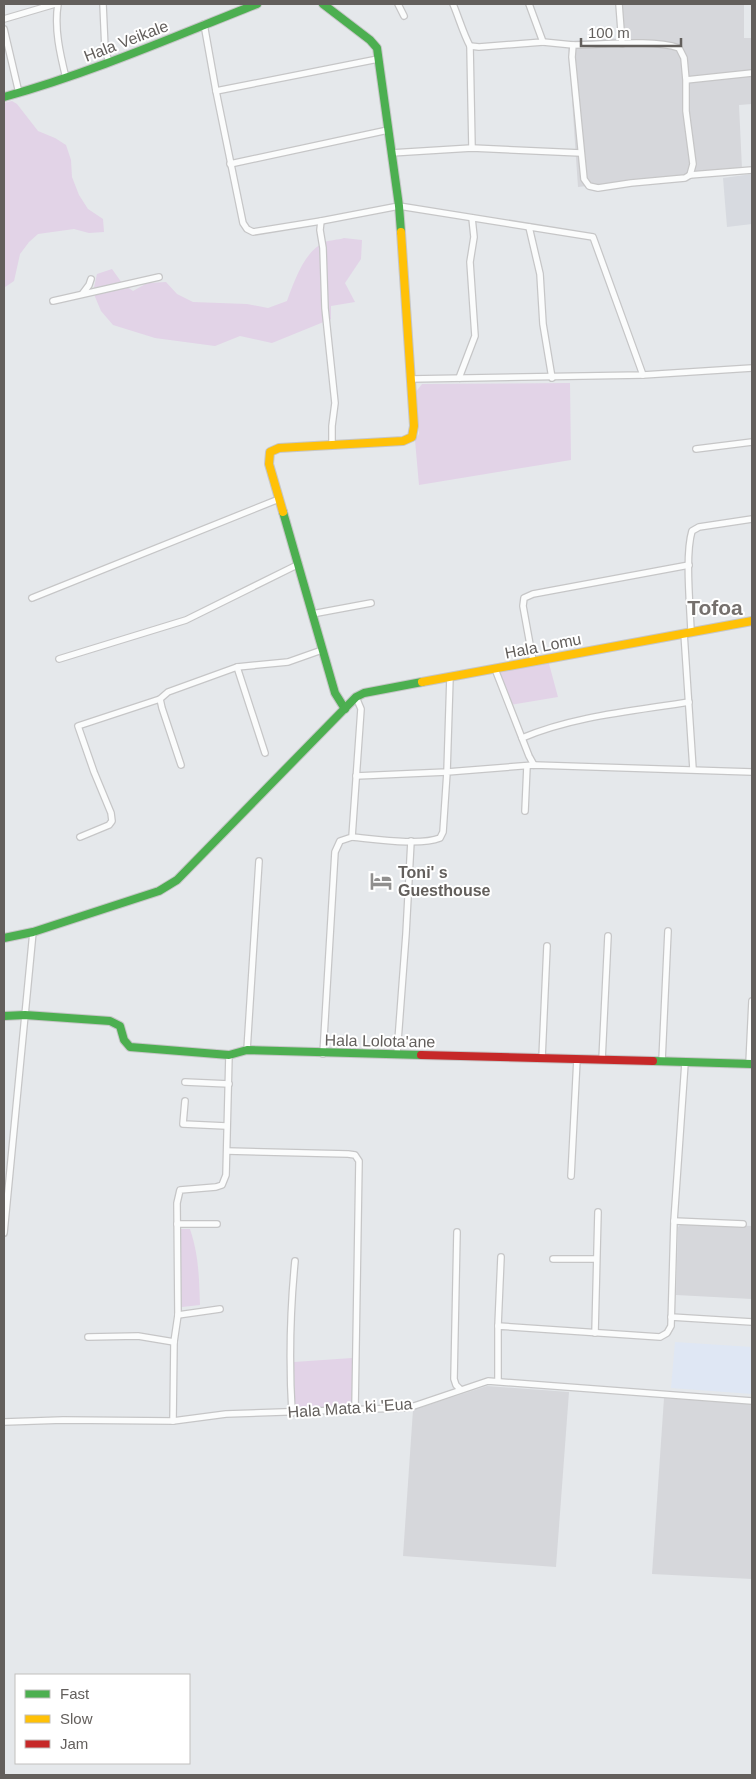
<svg xmlns="http://www.w3.org/2000/svg" width="756" height="1779" font-family="Helvetica,sans-serif">
  <rect width="100%" height="100%" fill="#e5e8eb"/>
  <path fill="#dfe7f4" d="M675 1342 752 1347V1394L671 1388Z"/>
  <g fill="#d6d7db">
    <path d="M622 4H744V38H752V104L739 105 742 169 578 187 568 41 624 38Z"/>
    <path d="M682 1223 752 1226V1299L676 1295 678 1227Z"/>
    <path d="M487 1386 569 1392 556 1567 403 1556 413 1410Z"/>
    <path d="M664 1398 752 1404V1579L652 1574Z"/>
  </g>
  <path fill="#d7dae0" d="M752 174V224L727 227 723 178Z"/>
  <g fill="#e2d3e7">
    <path d="M12 101 17 104 38 131 55 138 66 145 71 160 72 177 79 195 88 209 103 219 104 232 89 233 74 229 38 234 29 242 20 254 14 281 5 287H4V239L5 235 4 227V103Z"/>
    <path d="M344 238 362 240 361 259 345 283 355 302 331 306V319L272 343 240 336 215 346 155 338 113 325 101 311 93 292 97 274 112 269 122 283 133 291 147 283 166 282 177 294 193 302 247 304 268 308 287 301C294 282 304 251 325 242 330 240 338 240 344 238Z"/>
    <path d="M570 383 571 460 419 485 415 440 419 434 415 393 422 384Z"/>
    <path d="M548 660 558 697 510 705 497 671Z"/>
    <path d="M181 1229H190C199 1256 199 1278 200 1305L182 1307 180 1305Z"/>
    <path d="M352 1358V1402L348 1405 298 1409 295 1406 294 1362Z"/>
  </g>
  <g fill="none" stroke-linecap="round" stroke-linejoin="round">
    <g stroke="#c6c6c7" stroke-width="8">
      <g id="street">
        <path d="M58 4C54 28 60 54 66 78"/>
        <path d="M103 4 105 49 109 62"/>
        <path d="M398 4 404 16"/>
        <path d="M453 4C459 18 463 33 470 46L479 47 543 42 529 4"/>
        <path d="M619 4 622 44"/>
        <path d="M4 19 55 4"/>
        <path d="M204 24 216 91 243 223 247 229 253 232 321 221 399 206 593 237 643 375"/>
        <path d="M4 29 19 93"/>
        <path d="M543 42 573 45"/>
        <path d="M470 46 472 148"/>
        <path d="M686 80 684 58 679 48C652 39 603 45 573 45L572 57 584 179 589 186 598 188 631 183 685 178 690 175 693 164 686 111V80L752 73"/>
        <path d="M216 91 378 59"/>
        <path d="M391 153 472 148 581 153"/>
        <path d="M230 164 388 130"/>
        <path d="M690 175 752 170"/>
        <path d="M321 221 320 230 323 248 325 308 335 403 332 426V445"/>
        <path d="M529 227 540 274 543 324 552 378"/>
        <path d="M83 293 89 285 91 279"/>
        <path d="M53 301 159 277"/>
        <path d="M459 378 475 336 470 262 474 237 472 218"/>
        <path d="M410 379 643 375 752 368"/>
        <path d="M696 449 752 442"/>
        <path d="M32 598 279 499"/>
        <path d="M312 614 371 603"/>
        <path d="M691 631C690 605 685 554 692 531L699 527 752 519"/>
        <path d="M684 633 693 769"/>
        <path d="M59 659 186 620 299 564"/>
        <path d="M533 661 523 606 524 598 533 594 689 565"/>
        <path d="M237 667 265 753"/>
        <path d="M495 669 529 756 534 765"/>
        <path d="M522 738C574 716 633 711 689 702"/>
        <path d="M181 765 162 708 160 699 168 692 237 667 288 662 322 650"/>
        <path d="M356 776 447 772 450 677"/>
        <path d="M525 811 527 766"/>
        <path d="M80 837 109 825 112 821 111 813 94 772 78 726 160 699"/>
        <path d="M352 837C375 839 420 846 440 838L443 832 447 772 534 765 752 772"/>
        <path d="M247 1050 259 861"/>
        <path d="M323 1054 335 852 340 841 352 837 361 709 356 697"/>
        <path d="M397 1054 406 934 411 841"/>
        <path d="M542 1058 547 946"/>
        <path d="M602 1060 608 936"/>
        <path d="M662 1061 668 931"/>
        <path d="M749 1064 752 1001"/>
        <path d="M185 1082 229 1084"/>
        <path d="M185 1101 183 1124 226 1126"/>
        <path d="M227 1151 348 1154 355 1155 359 1161 355 1409"/>
        <path d="M571 1176 577 1059"/>
        <path d="M674 1221 743 1224"/>
        <path d="M177 1224H217"/>
        <path d="M457 1232 454 1379 456 1385 460 1389"/>
        <path d="M4 1233 33 932"/>
        <path d="M553 1259H596"/>
        <path d="M178 1315 220 1309"/>
        <path d="M671 1317 752 1322"/>
        <path d="M498 1326 501 1257"/>
        <path d="M595 1333 598 1212"/>
        <path d="M88 1337 138 1336 174 1342"/>
        <path d="M498 1381V1326L660 1337 667 1333 671 1326 674 1221 685 1063"/>
        <path d="M292 1413C289 1362 290 1312 295 1261"/>
        <path d="M173 1421 174 1342 178 1315 177 1203 180 1190 216 1187 222 1185 226 1175 229 1055"/>
        <path d="M4 1422 63 1420 173 1421 226 1414 402 1408 414 1406 488 1381 752 1401"/>
      </g>
    </g>
    <g stroke="#c6c6c7" stroke-width="10">
      <g id="fast">
        <path d="M323 4 370 40 377 48 399 206 401 232"/>
        <path d="M4 97C91 73 173 37 257 4"/>
        <path d="M283 512 335 693 345 709"/>
        <path d="M4 938 33 932 159 891 177 880 356 697 364 693 422 682"/>
        <path d="M4 1016 25 1015 110 1021 120 1026 124 1040 130 1047 229 1055 247 1050 421 1055"/>
        <path d="M653 1061 752 1064"/>
      </g>
    </g>
    <g stroke="#c6c6c7" stroke-width="10">
      <g id="slow">
        <path d="M283 512 269 464 270 452 279 448 403 441 412 437 414 426 401 232"/>
        <path d="M422 682 752 621"/>
      </g>
    </g>
    <g stroke="#c6c6c7" stroke-width="10">
      <path id="jam" d="M421 1055 653 1061"/>
    </g>
    <use href="#street" stroke="#fbfcfc" stroke-width="5.5"/>
    <use href="#fast" stroke="#4caf50" stroke-width="8"/>
    <use href="#slow" stroke="#ffc107" stroke-width="8"/>
    <use href="#jam" stroke="#c62828" stroke-width="8"/>
  </g>
  <defs>
    <g id="hotel-bare" transform="scale(1.725)"><path d="M-6-4.5h1.5V1H6V5H4.5V3h-9V5H-6ZM-4 0a1.8 1.8 0 1 1 3.6 0ZM.5 0V-2.5h3Q6-2.5 6 0Z" fill="#908f8e" stroke="#fff" stroke-width="2.5" paint-order="stroke"/></g>
  </defs>
  <g fill-rule="evenodd">
    <use href="#hotel-bare" x="381" y="881"/>
  </g>
  <g text-anchor="middle" dominant-baseline="central" stroke-width="4" stroke-linejoin="round" paint-order="stroke">
    <g font-size="16" fill="#635f5c" stroke="#fff">
      <text transform="translate(126 41) rotate(-21)">Hala Veikale</text>
      <text transform="translate(543 646) rotate(-11)">Hala Lomu</text>
      <text transform="translate(380 1041) rotate(1)">Hala Lolota'ane</text>
      <text transform="translate(350 1408) rotate(-4)">Hala Mata ki 'Eua</text>
    </g>
    <g font-size="16" font-weight="bold" fill="#635f5c" stroke="#fff" text-anchor="start">
      <text x="398" y="872">Toni' s<tspan x="398" dy="18">Guesthouse</tspan></text>
    </g>
    <g font-size="21" font-weight="bold" fill="#75706d" stroke="#fff">
      <text x="715" y="607">Tofoa</text>
    </g>
  </g>
  <rect width="756" height="1779" fill="none" stroke="#635f5c" stroke-width="10"/>
  <rect x="15" y="1674" width="175" height="90" fill="#ffffff" stroke="#c1bfbe"/>
  <rect x="25" y="1690" width="25" height="8" fill="#4caf50" stroke="#c1bfbe"/>
  <text x="60" y="1699" font-size="15" fill="#635f5c">Fast</text>
  <rect x="25" y="1715" width="25" height="8" fill="#ffc107" stroke="#c1bfbe"/>
  <text x="60" y="1724" font-size="15" fill="#635f5c">Slow</text>
  <rect x="25" y="1740" width="25" height="8" fill="#c62828" stroke="#c1bfbe"/>
  <text x="60" y="1749" font-size="15" fill="#635f5c">Jam</text>
  <path d="M581 38v8h100v-8" fill="none" stroke="#635f5c" stroke-width="2.5"/>
  <text x="588" y="38" font-size="15" fill="#635f5c" stroke="#ffffff" stroke-width="4" paint-order="stroke">100 m</text>
</svg>
